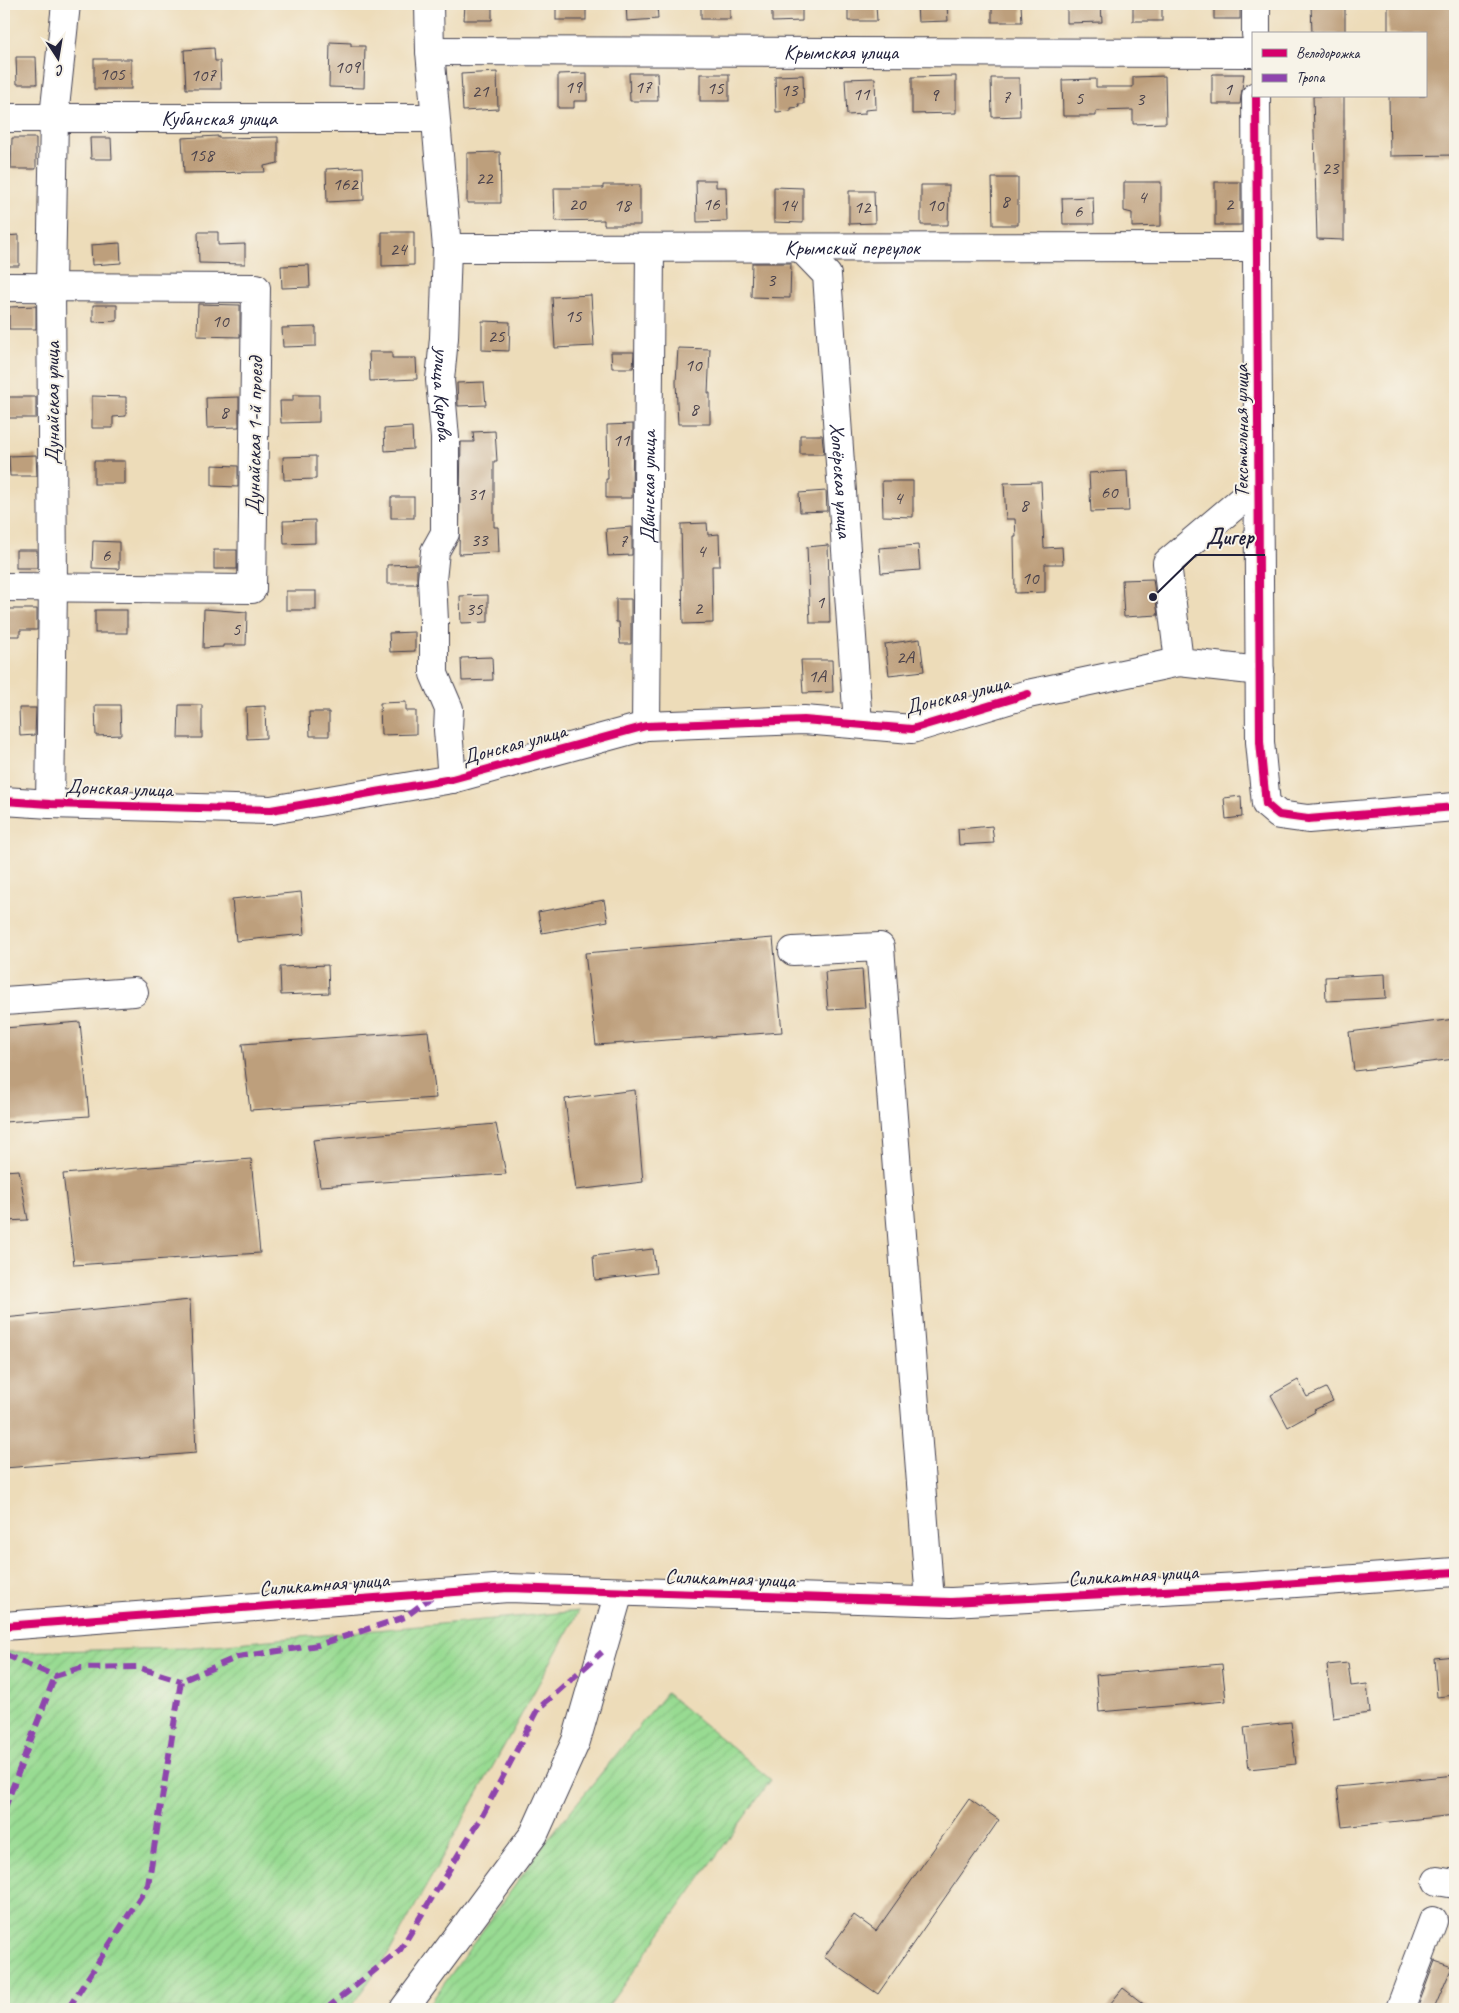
<svg xmlns="http://www.w3.org/2000/svg" width="1459" height="2013" font-family="Caveat,sans-serif">
  <defs>
    <pattern id="garden-furrows" width="10" height="10" patternUnits="userSpaceOnUse" patternTransform="scale(1.25)"><rect width="10" height="10" fill="#98db92"/><path d="M-1 1l2-2M0 10L10 0M9 11l2-2" fill="none" stroke="#83bc7f"/></pattern>
  </defs>
  <rect width="100%" height="100%" fill="#f7f3e8"/>
  <filter id="ink" filterUnits="userSpaceOnUse"><feTurbulence type="fractalNoise" baseFrequency=".02" numOctaves="2"/><feDisplacementMap in="SourceGraphic" scale="10" xChannelSelector="R" yChannelSelector="G"/><feConvolveMatrix kernelMatrix="1 2 1 2 8 2 1 2 1" color-interpolation-filters="sRGB"/></filter>
  <filter id="wash" filterUnits="userSpaceOnUse"><feTurbulence type="fractalNoise" baseFrequency=".0096" numOctaves="4" result="noise"/><feDisplacementMap in="SourceGraphic" scale="20" xChannelSelector="R" yChannelSelector="G"/><feGaussianBlur stdDeviation="1.12" result="paint"/><feColorMatrix in="noise" values="0 0 0 0 0 0 0 0 0 0 0 0 0 0 0 0 0 1.4 0 .05"/><feComposite in="paint" operator="in"/></filter>
  <g filter="url(#wash)">
    <rect width="100%" height="100%" fill="#eddcb9"/>
    <g fill="url(#garden-furrows)" stroke="#5d7e66">
      <path d="M579 1611 389 1953 349 2009H4V1652L183 1648Z"/>
      <path d="M666 1693 771 1780 606 2009H426L552 1834Z"/>
    </g>
    <g id="blocks">
      <g fill="#bd9f7c">
        <path d="M465 4H492V20H464Z"/>
        <rect x="556" y="4" width="30" height="16"/>
        <path d="M626 4H657L658 19 627 21Z"/>
        <rect x="701" y="4" width="29" height="15"/>
        <path d="M772 4H802V21L772 22Z"/>
        <path d="M848 4H876L877 21H848Z"/>
        <path d="M917 4H947L948 21 918 22Z"/>
        <path d="M992 4H1021L1022 22H992Z"/>
        <path d="M1067 4H1101L1102 22 1067 23Z"/>
        <rect x="1133" y="4" width="29" height="17"/>
        <rect x="1214" y="4" width="26" height="15"/>
        <path d="M1311 4H1345V34H1312Z"/>
        <path d="M1388 4H1454L1455 155 1390 156 1389 96H1425V34H1388Z"/>
        <path d="M330 42 351 43V46H365L364 88 329 87Z"/>
        <path d="M214 48 215 61H220L221 89H186L184 50Z"/>
        <path d="M16 57H36L37 84H17Z"/>
        <rect x="94" y="59" width="37" height="30"/>
        <path d="M497 72 498 109 463 111 461 74Z"/>
        <path d="M587 73V101H574V108H558V74Z"/>
        <path d="M629 73H657L658 101H630Z"/>
        <rect x="700" y="74" width="29" height="27"/>
        <path d="M1212 74H1244L1240 104H1212Z"/>
        <path d="M803 75 804 104H798L799 107 791 108V111L776 112 775 76Z"/>
        <path d="M956 76V113L912 114V77Z"/>
        <path d="M1165 76 1166 123 1133 124V110L1096 111V116H1063L1062 80 1096 79V87H1133V77Z"/>
        <path d="M875 78 876 109 865 110V114L847 115 845 79Z"/>
        <path d="M991 78H1019L1020 116 992 117Z"/>
        <path d="M1313 96H1344V240L1317 239Z"/>
        <path d="M218 136V138L278 137V163L264 166 265 172 184 173 182 138Z"/>
        <path d="M12 138H36V169H11Z"/>
        <path d="M90 138H111L112 159H91Z"/>
        <path d="M500 152 501 203H467V153Z"/>
        <path d="M363 167 364 200 327 202 326 169Z"/>
        <path d="M992 178H1018V225H993Z"/>
        <path d="M696 180H716V187H726L727 221 697 222Z"/>
        <path d="M1124 182H1161V226L1132 227V213L1124 211Z"/>
        <rect x="1215" y="182" width="26" height="43"/>
        <path d="M603 185H640V225H604V220L555 221 554 188H603Z"/>
        <path d="M921 185H949L948 225H921Z"/>
        <path d="M774 187 803 188V223L774 222Z"/>
        <path d="M849 191H874L875 223 849 224Z"/>
        <path d="M1093 197 1094 224H1063L1062 198Z"/>
        <path d="M198 232H218V245L245 244V264L199 263Z"/>
        <path d="M382 232H414V265L382 266Z"/>
        <path d="M19 235V266H4V236Z"/>
        <path d="M120 243 121 263 92 265 91 245Z"/>
        <path d="M752 263H791L790 298 751 297Z"/>
        <path d="M309 265 310 287 282 288 281 266Z"/>
        <path d="M591 295 594 346 555 348 552 297Z"/>
        <path d="M198 304 240 305V337L197 336Z"/>
        <path d="M93 305H117V321L93 322Z"/>
        <path d="M36 306V329H9V307Z"/>
        <path d="M482 321 510 322 509 351 482 350Z"/>
        <path d="M316 327V346L283 347 282 328Z"/>
        <path d="M678 348 710 349 708 393H710V424H678L676 382Z"/>
        <path d="M369 352H392V358H416L417 379 370 381Z"/>
        <path d="M611 352H634L633 368H612Z"/>
        <path d="M484 382 486 405 458 406 457 383Z"/>
        <path d="M293 395H319V422L281 423 280 401H293Z"/>
        <path d="M92 396 126 397V416L113 417V428H92Z"/>
        <path d="M5 397H36V418H6Z"/>
        <path d="M239 397V427L207 428 206 398Z"/>
        <path d="M633 424 632 498H606V479H608L607 425Z"/>
        <path d="M412 427 413 449 385 451 384 429Z"/>
        <path d="M495 431 497 461H494V527H498L499 552 459 554 461 442H474L473 432Z"/>
        <path d="M800 435H822L824 454H800Z"/>
        <path d="M36 455 37 476H10L9 456Z"/>
        <path d="M316 456V479L284 480 283 457Z"/>
        <rect x="94" y="461" width="31" height="23"/>
        <path d="M212 465 238 466V487L212 486Z"/>
        <path d="M1127 471 1129 511 1091 512 1089 473Z"/>
        <path d="M882 481H913V517L883 516Z"/>
        <path d="M1041 482 1044 548 1062 547 1063 564H1045V592L1015 593 1014 537H1016L1015 519H1006L1004 483Z"/>
        <path d="M826 491 827 511 800 512 799 493Z"/>
        <rect x="391" y="497" width="23" height="21"/>
        <path d="M315 520V543L284 544 283 521Z"/>
        <path d="M707 523 708 535 719 534 720 566H712L713 623 683 624 681 524Z"/>
        <path d="M632 527V555L608 556 606 529Z"/>
        <path d="M93 541 119 542V569L92 568Z"/>
        <path d="M828 545 830 623H810L807 547Z"/>
        <path d="M918 545 920 570 881 573 879 548Z"/>
        <rect x="16" y="550" width="21" height="18"/>
        <rect x="214" y="550" width="23" height="19"/>
        <path d="M417 564V584H387V565Z"/>
        <path d="M1153 579 1158 615 1124 617 1122 580Z"/>
        <rect x="286" y="591" width="30" height="19"/>
        <path d="M488 595V622L461 623 460 596Z"/>
        <path d="M616 599H631V644H620L619 622H616Z"/>
        <path d="M4 609H37V630H20V636H4Z"/>
        <path d="M204 609 247 612 246 645H223V647L203 648Z"/>
        <rect x="95" y="610" width="32" height="23"/>
        <path d="M415 632V651L390 652 389 633Z"/>
        <path d="M920 639 924 671 889 675 885 644Z"/>
        <path d="M492 657 493 680 462 681 461 658Z"/>
        <path d="M801 660H832L833 692 803 693Z"/>
        <path d="M406 702V711H416V734L381 735 380 703Z"/>
        <path d="M95 705H120L121 735 96 736Z"/>
        <path d="M179 705H202V738H178Z"/>
        <path d="M265 706 266 738 247 739 246 707Z"/>
        <path d="M19 708H36L35 735 20 736Z"/>
        <path d="M309 712H329V736H310Z"/>
        <path d="M1241 796 1242 817 1226 819 1224 798Z"/>
        <path d="M992 826 994 843 959 845 958 829Z"/>
        <path d="M301 892 305 934 236 941 232 899Z"/>
        <path d="M604 900 608 921 542 933 538 912Z"/>
        <path d="M773 938 782 1032 596 1045 585 953Z"/>
        <path d="M328 965 329 993 281 995 280 967Z"/>
        <path d="M862 969 865 1008 828 1010 825 972Z"/>
        <path d="M1385 974 1386 998 1326 1001 1325 977Z"/>
        <path d="M1455 1019V1059L1354 1071 1349 1032Z"/>
        <path d="M80 1022 89 1116 4 1122V1028Z"/>
        <path d="M428 1031 436 1098 250 1110 242 1044Z"/>
        <path d="M635 1090 643 1182 576 1190 565 1099Z"/>
        <path d="M496 1124 506 1174 320 1186 313 1140Z"/>
        <path d="M251 1159 260 1253 74 1265 63 1174Z"/>
        <path d="M19 1170 28 1220 4 1221V1171Z"/>
        <path d="M653 1249 656 1273 595 1280 593 1256Z"/>
        <path d="M190 1300 196 1453 4 1468V1318Z"/>
        <path d="M1298 1380 1307 1397 1326 1388 1333 1401 1314 1410 1315 1412 1288 1427 1271 1395Z"/>
        <path d="M1455 1656V1695L1437 1697 1434 1658Z"/>
        <path d="M1348 1663 1351 1686 1367 1684 1370 1713 1333 1718 1327 1665Z"/>
        <path d="M1222 1664 1226 1701 1099 1712 1096 1675Z"/>
        <path d="M1291 1722 1296 1764 1249 1769 1244 1727Z"/>
        <path d="M1455 1775V1815L1342 1827 1337 1787Z"/>
        <path d="M969 1799 999 1820 878 1994 824 1957 854 1915 876 1931Z"/>
        <path d="M1435 1961 1452 1967 1434 2009H1417Z"/>
        <path d="M1123 1988 1150 2009H1106Z"/>
      </g>
    </g>
  </g>
  <g filter="url(#ink)">
    <use href="#blocks" fill-opacity="0" stroke="#403e4e" stroke-width="1"/>
    <g fill="none" stroke-linecap="round" stroke-linejoin="round">
      <g stroke="#403e4e" stroke-width="30">
        <g id="minor">
          <path id="s1" d="M429 4 430 51 447 248 444 338 440 380 445 438V533L435 551 432 580 434 621V674L449 709 448 730 452 779"/>
          <path d="M1256 4V34"/>
          <path id="s2" d="M430 51 1253 53"/>
          <path d="M1256 96 1260 742 1266 804 1279 815 1308 819 1455 807"/>
          <path id="s3" d="M4 118H435"/>
          <path id="s4" d="M447 248 1257 247"/>
          <path id="s5" d="M802 249 827 275 858 724"/>
          <path d="M4 287 256 288 252 589 4 587"/>
          <path d="M1258 486 1167 563 1179 662 1260 671"/>
          <path id="s6" d="M646 726 650 249"/>
          <path d="M4 801 50 804 271 810 452 779 646 726 804 720 912 729 1028 694 1179 662"/>
          <path d="M50 804 53 586 51 286 54 117 66 4"/>
          <path d="M793 951 880 947 930 1601"/>
          <path d="M4 1001 134 992"/>
          <path d="M4 1626 508 1588 951 1602 1239 1587 1455 1572"/>
          <path d="M1437 1881 1455 1884"/>
          <path d="M404 2009 534 1834 576 1741 619 1592"/>
          <path d="M1400 2009 1433 1921"/>
        </g>
      </g>
      <use href="#minor" stroke="#fff" stroke-width="28"/>
      <g stroke="#8e44ad" stroke-width="6" stroke-dasharray="12 6" stroke-linecap="butt">
        <path d="M4 1654 55 1676 81 1668 137 1667 181 1681"/>
        <path d="M4 1810 55 1676"/>
        <path d="M68 2009 148 1885 181 1681 238 1657 318 1645 405 1617 434 1595"/>
        <path d="M326 2009 400 1950 482 1816 539 1708 602 1652"/>
      </g>
      <g stroke="#f7f3e8" stroke-width="11">
        <g id="cycleway">
          <path d="M1256 96 1260 742 1266 804 1279 815 1308 819 1455 807"/>
          <path d="M4 801 50 804 271 810 452 779 646 726 804 720 912 729 1028 694"/>
          <path d="M4 1626 508 1588 951 1602 1239 1587 1455 1572"/>
        </g>
      </g>
      <use href="#cycleway" stroke="#d6006c" stroke-width="8"/>
    </g>
  </g>
  <g text-anchor="middle" dominant-baseline="central" stroke-width="4" stroke-linejoin="round" paint-order="stroke">
    <g font-size="19" fill="#49414b">
      <text x="347" y="67">109</text>
      <text x="112" y="74">105</text>
      <text x="203" y="75">107</text>
      <text x="573" y="87">19</text>
      <text x="643" y="87">17</text>
      <text x="715" y="88">15</text>
      <text x="1228" y="89">1</text>
      <text x="789" y="90">13</text>
      <text x="480" y="91">21</text>
      <text x="861" y="94">11</text>
      <text x="934" y="95">9</text>
      <text x="1006" y="97">7</text>
      <text x="1079" y="98">5</text>
      <text x="1140" y="99">3</text>
      <text x="201" y="155">158</text>
      <text x="1330" y="168">23</text>
      <text x="484" y="178">22</text>
      <text x="345" y="184">162</text>
      <text x="1142" y="197">4</text>
      <text x="1005" y="201">8</text>
      <text x="577" y="204">20</text>
      <text x="711" y="204">16</text>
      <text x="1229" y="204">2</text>
      <text x="622" y="205">18</text>
      <text x="788" y="205">14</text>
      <text x="935" y="205">10</text>
      <text x="862" y="207">12</text>
      <text x="1078" y="211">6</text>
      <text x="398" y="249">24</text>
      <text x="771" y="280">3</text>
      <text x="573" y="316">15</text>
      <text x="220" y="321">10</text>
      <text x="496" y="336">25</text>
      <text x="693" y="365">10</text>
      <text x="694" y="409">8</text>
      <text x="224" y="412">8</text>
      <text x="621" y="440">11</text>
      <text x="1109" y="492">60</text>
      <text x="476" y="494">31</text>
      <text x="898" y="498">4</text>
      <text x="1024" y="505">8</text>
      <text x="479" y="540">33</text>
      <text x="623" y="541">7</text>
      <text x="701" y="551">4</text>
      <text x="106" y="555">6</text>
      <text x="1030" y="578">10</text>
      <text x="820" y="602">1</text>
      <text x="698" y="608">2</text>
      <text x="474" y="609">35</text>
      <text x="236" y="629">5</text>
      <text x="905" y="657">2А</text>
      <text x="817" y="676">1А</text>
    </g>
    <g font-size="21" fill="#22223b" stroke="#f7f3e8">
      <text stroke="none"><textPath href="#s2" startOffset="411">Крымская улица</textPath></text>
      <text stroke="none"><textPath href="#s3" startOffset="215">Кубанская улица</textPath></text>
      <text stroke="none"><textPath href="#s4" startOffset="405">Крымский переулок</textPath></text>
      <text stroke="none"><textPath href="#s1" startOffset="391">улица Кирова</textPath></text>
      <text transform="translate(52 403) rotate(-90)">Дунайская улица</text>
      <text transform="translate(1241 431) rotate(-90)">Текстильная улица</text>
      <text transform="translate(254 436) rotate(-89)">Дунайская 1-й проезд</text>
      <text stroke="none"><textPath href="#s5" startOffset="242">Хопёрская улица</textPath></text>
      <text stroke="none"><textPath href="#s6" startOffset="239">Двинская улица</textPath></text>
      <text transform="translate(957 695) rotate(-14)">Донская улица</text>
      <text transform="translate(514 744) rotate(-15)">Донская улица</text>
      <text transform="translate(119 788) rotate(2)">Донская улица</text>
      <text transform="translate(1133 1575) rotate(-3)">Силикатная улица</text>
      <text transform="translate(730 1578) rotate(2)">Силикатная улица</text>
      <text transform="translate(324 1584) rotate(-4)">Силикатная улица</text>
    </g>
  </g>
  <path fill="none" stroke="#22223b" stroke-width="2" d="M1153 597L1196 555H1265"/>
  <circle fill="#22223b" stroke="#f7f3e8" stroke-width="2" cx="1153" cy="597" r="5"/>
  <g font-size="22" text-anchor="middle" font-weight="bold" fill="#22223b" stroke="#f7f3e8" stroke-width="4" stroke-linejoin="round" paint-order="stroke">
    <text x="1230" y="544">Дигер</text>
  </g>
  <rect width="1459" height="2013" fill="none" stroke="#f7f3e8" stroke-width="20"/>
  <rect x="1252" y="32" width="175" height="65" fill="#f7f3e8" stroke="#a29fa3"/>
  <rect x="1262" y="49" width="25" height="8" fill="#d6006c" stroke="#a29fa3"/>
  <text x="1296" y="58" font-size="15" fill="#22223b">Велодорожка</text>
  <rect x="1262" y="74" width="25" height="8" fill="#8e44ad" stroke="#a29fa3"/>
  <text x="1296" y="82" font-size="15" fill="#22223b">Тропа</text>
  <g transform="translate(58 58) rotate(168)" stroke="#f7f3e8" stroke-width="4" paint-order="stroke">
  <path d="M0-4L9 19L0 12L-9 19Z" fill="#22223b"/>
  <text y="-8" font-size="14" font-weight="bold" text-anchor="middle" fill="#22223b">С</text>
  </g>
</svg>
